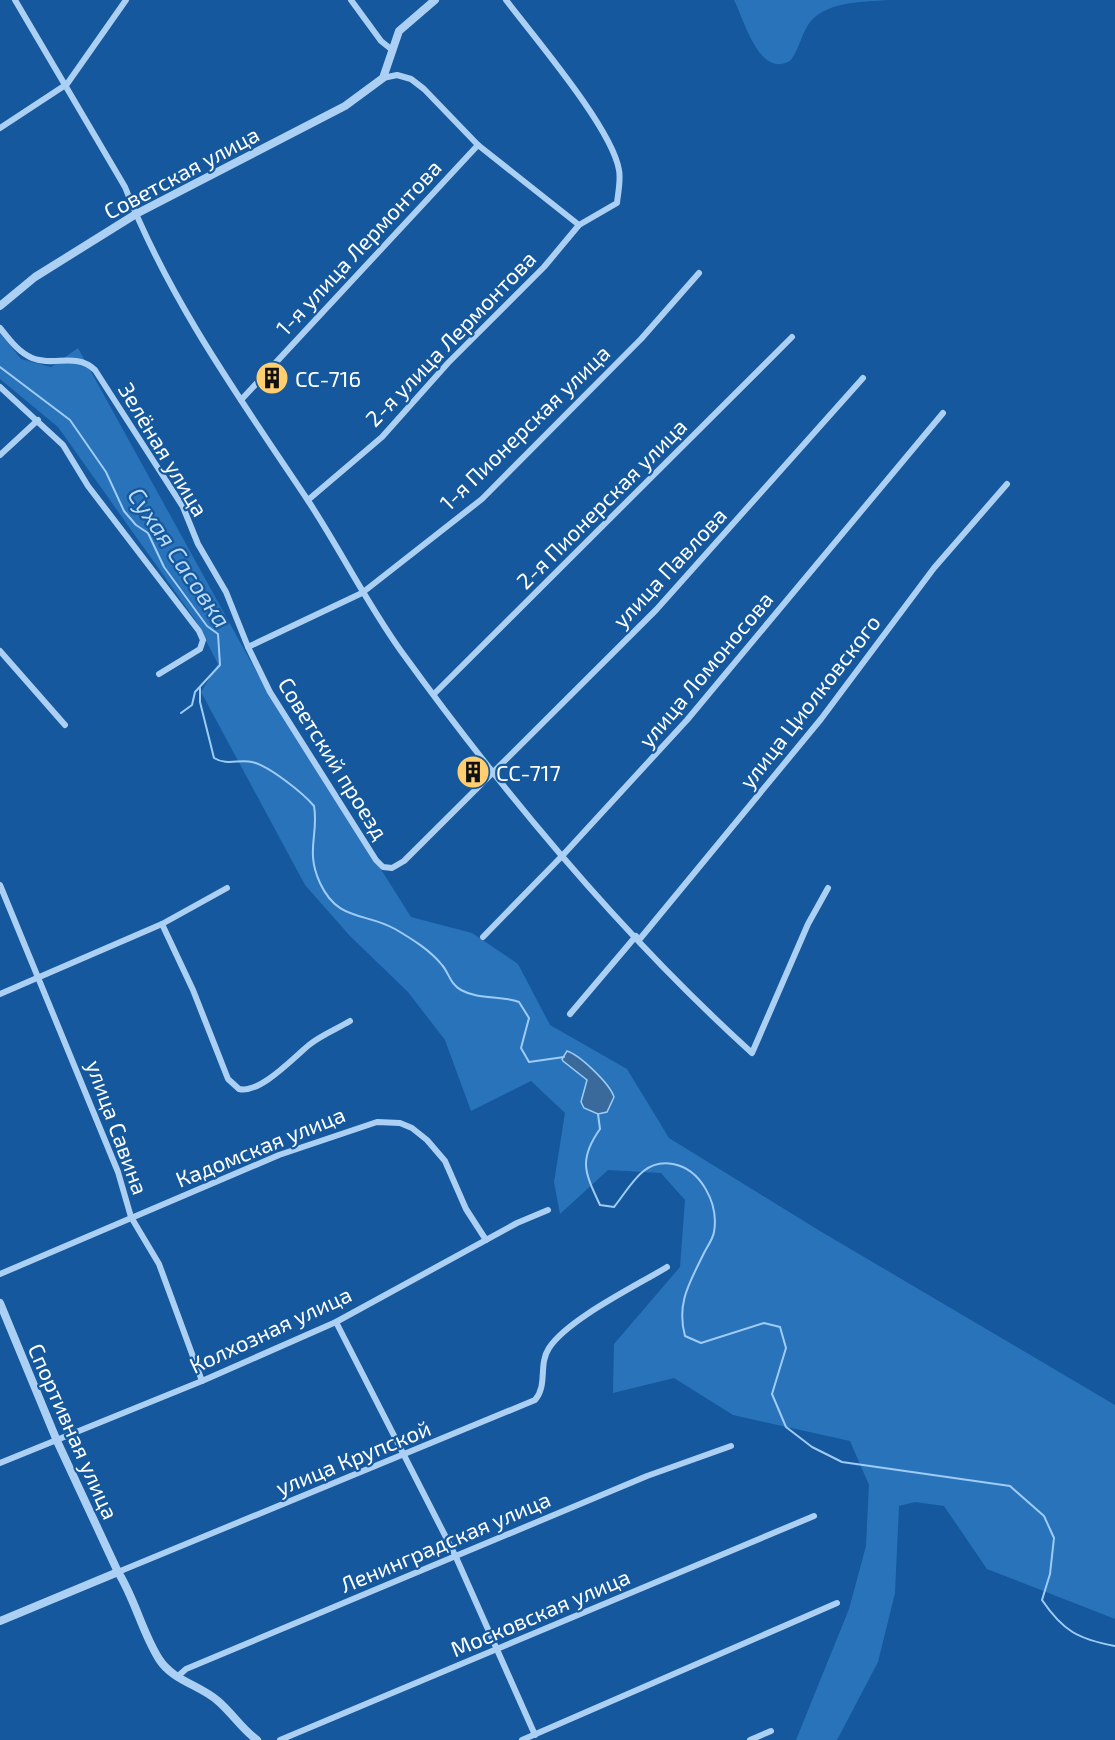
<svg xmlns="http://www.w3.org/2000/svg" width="1115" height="1740" font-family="'Exo 2',sans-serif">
  <rect width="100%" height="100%" fill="#15589d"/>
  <g fill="#2973bb">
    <path d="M734 0H888C862 2 824 1 808 25 801 36 799 49 791 60 760 81 744 19 734 0Z"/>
    <path d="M0 333 21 359 51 367 78 348 256 671 411 917 472 933 518 964 550 1025 627 1069 669 1138 820 1231 1115 1405V1619L987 1569 944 1506 915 1502 899 1506 895 1593 878 1662 837 1740H796L849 1609 866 1546 869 1485 850 1441 733 1415 674 1378 613 1393 614 1344 680 1267 685 1200 661 1173 608 1170 560 1214 554 1182 565 1113 531 1081 471 1111 445 1040 408 992 350 936 305 885 201 692 218 664 196 621 58 427 0 379Z"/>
  </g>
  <path fill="#3a6a9b" stroke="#9fccf6" stroke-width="1.5" d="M567 1051C580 1055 610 1084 614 1097L607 1112 598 1114 584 1108 581 1102 587 1080 563 1061 562 1059Z"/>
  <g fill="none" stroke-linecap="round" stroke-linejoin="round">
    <g stroke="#9fccf6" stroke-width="2">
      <path d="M0 367 70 420 106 472 124 511 136 525 148 533 164 567 207 626 218 634 220 665 195 692 192 705 181 713"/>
      <path d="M200 688V702L214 758C227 766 239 759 252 762 268 765 303 793 314 806 319 834 305 851 320 883 338 922 365 912 395 929 412 939 430 950 442 965 449 973 450 984 461 990 479 1000 501 995 519 1002L529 1018 521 1048 529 1062 564 1057"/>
      <path d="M598 1114 600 1129C578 1160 585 1173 600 1205L614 1207C631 1186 643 1158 673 1164 701 1169 719 1204 714 1232 713 1239 707 1247 704 1253 690 1282 676 1303 685 1336L701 1343 764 1323 780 1327 786 1348 772 1394 786 1427 812 1447 842 1462 1010 1486 1044 1516 1054 1538 1050 1574 1042 1600C1063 1631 1078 1639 1115 1646"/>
    </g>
    <g stroke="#acd0f3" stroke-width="6">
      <path d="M15 0 125 187C169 300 241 400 307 499 340 549 366 602 401 651 503 792 623 936 752 1053L808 924 828 888"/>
      <path d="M351 0 381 41 391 49"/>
      <path d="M383 78 397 75 411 79 424 89 478 145 579 225"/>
      <path d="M0 128 67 84 126 0"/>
      <path d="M0 328C9 339 18 352 32 358 54 367 76 352 95 370L183 507 198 544 226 592 248 647 270 692 376 860 383 867 392 868 404 861 656 610 863 378"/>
      <path d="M0 387 63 445 88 486 199 631 203 640 200 649 159 674"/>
      <path d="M241 400 478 145"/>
      <path d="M0 455 38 420"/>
      <path d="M308 500 382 437 448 363 544 267 579 225 617 203C618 193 621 180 619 170 612 128 534 37 506 0"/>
      <path d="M248 647 362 593 482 499 641 339 699 273"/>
      <path d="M0 651 65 725"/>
      <path d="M434 694 792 337"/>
      <path d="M0 885 118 1172 131 1217 159 1264 202 1381"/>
      <path d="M162 924 193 990 228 1079 239 1089C260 1094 293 1058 309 1045 321 1035 337 1029 350 1021"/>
      <path d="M483 937 563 855 687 720 943 413"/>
      <path d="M639 940 821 719 934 568 1007 484"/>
      <path d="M0 994 162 924 227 888"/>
      <path d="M570 1014 636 936"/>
      <path d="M0 1274 279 1155 377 1122 400 1123 412 1128 427 1140 445 1161 466 1209 486 1240"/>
      <path d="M336 1322 455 1555 535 1735"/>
      <path d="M0 1463 202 1381 336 1322 517 1223 548 1210"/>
      <path d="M118 1572 535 1400C548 1385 538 1365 549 1348 568 1319 636 1286 667 1267"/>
      <path d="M177 1677 186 1669 647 1476 731 1446"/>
      <path d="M280 1740 814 1516"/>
      <path d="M522 1740 837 1603"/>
      <path d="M750 1740 771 1731"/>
    </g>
    <g stroke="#acd0f3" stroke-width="8">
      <path d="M0 306 35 277 136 214 345 106 383 78 399 31 435 0"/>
      <path d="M0 1303 57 1441 118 1572C135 1599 142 1632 159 1659 173 1681 200 1685 218 1701 232 1713 242 1729 257 1740"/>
      <path d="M0 1621 118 1572"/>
    </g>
  </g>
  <defs>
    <g id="building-disc" transform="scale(1.725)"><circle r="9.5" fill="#ffce6e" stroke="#15589d"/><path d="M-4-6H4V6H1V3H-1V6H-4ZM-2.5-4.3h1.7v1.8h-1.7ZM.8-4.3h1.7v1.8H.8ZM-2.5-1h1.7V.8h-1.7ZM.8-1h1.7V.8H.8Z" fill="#111"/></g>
  </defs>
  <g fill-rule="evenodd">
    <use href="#building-disc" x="272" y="378"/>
    <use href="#building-disc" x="473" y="772"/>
  </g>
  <g text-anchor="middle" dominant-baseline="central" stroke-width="4.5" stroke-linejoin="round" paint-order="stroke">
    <g font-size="22" fill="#fff" stroke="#15589d">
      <text transform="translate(181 172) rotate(-28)">Советская улица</text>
      <text transform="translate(358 247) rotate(-47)">1-я улица Лермонтова</text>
      <text transform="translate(450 338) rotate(-46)">2-я улица Лермонтова</text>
      <text transform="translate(524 427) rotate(-44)">1-я Пионерская улица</text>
      <text transform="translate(164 449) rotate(59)">Зелёная улица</text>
      <text transform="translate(601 503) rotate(-45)">2-я Пионерская улица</text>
      <text transform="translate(669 567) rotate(-47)">улица Павлова</text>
      <text transform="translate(705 669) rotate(-50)">улица Ломоносова</text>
      <text transform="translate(809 701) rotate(-52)">улица Циолковского</text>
      <text transform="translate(334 758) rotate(58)">Советский проезд</text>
      <text transform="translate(118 1127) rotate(70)">улица Савина</text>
      <text transform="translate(260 1146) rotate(-22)">Кадомская улица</text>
      <text transform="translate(270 1329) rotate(-25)">Колхозная улица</text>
      <text transform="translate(74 1431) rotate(66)">Спортивная улица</text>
      <text transform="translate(353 1457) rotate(-22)">улица Крупской</text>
      <text transform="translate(445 1541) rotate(-23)">Ленинградская улица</text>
      <text transform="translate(540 1612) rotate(-23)">Московская улица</text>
    </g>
    <g font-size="22" fill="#fff" stroke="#15589d" text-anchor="start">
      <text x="295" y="378">СС-716</text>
      <text x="496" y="772">СС-717</text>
    </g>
    <g font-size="24" font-style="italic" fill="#b9daf9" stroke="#15589d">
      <text transform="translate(180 557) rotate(56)">Сухая Сасовка</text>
    </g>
  </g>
</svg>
